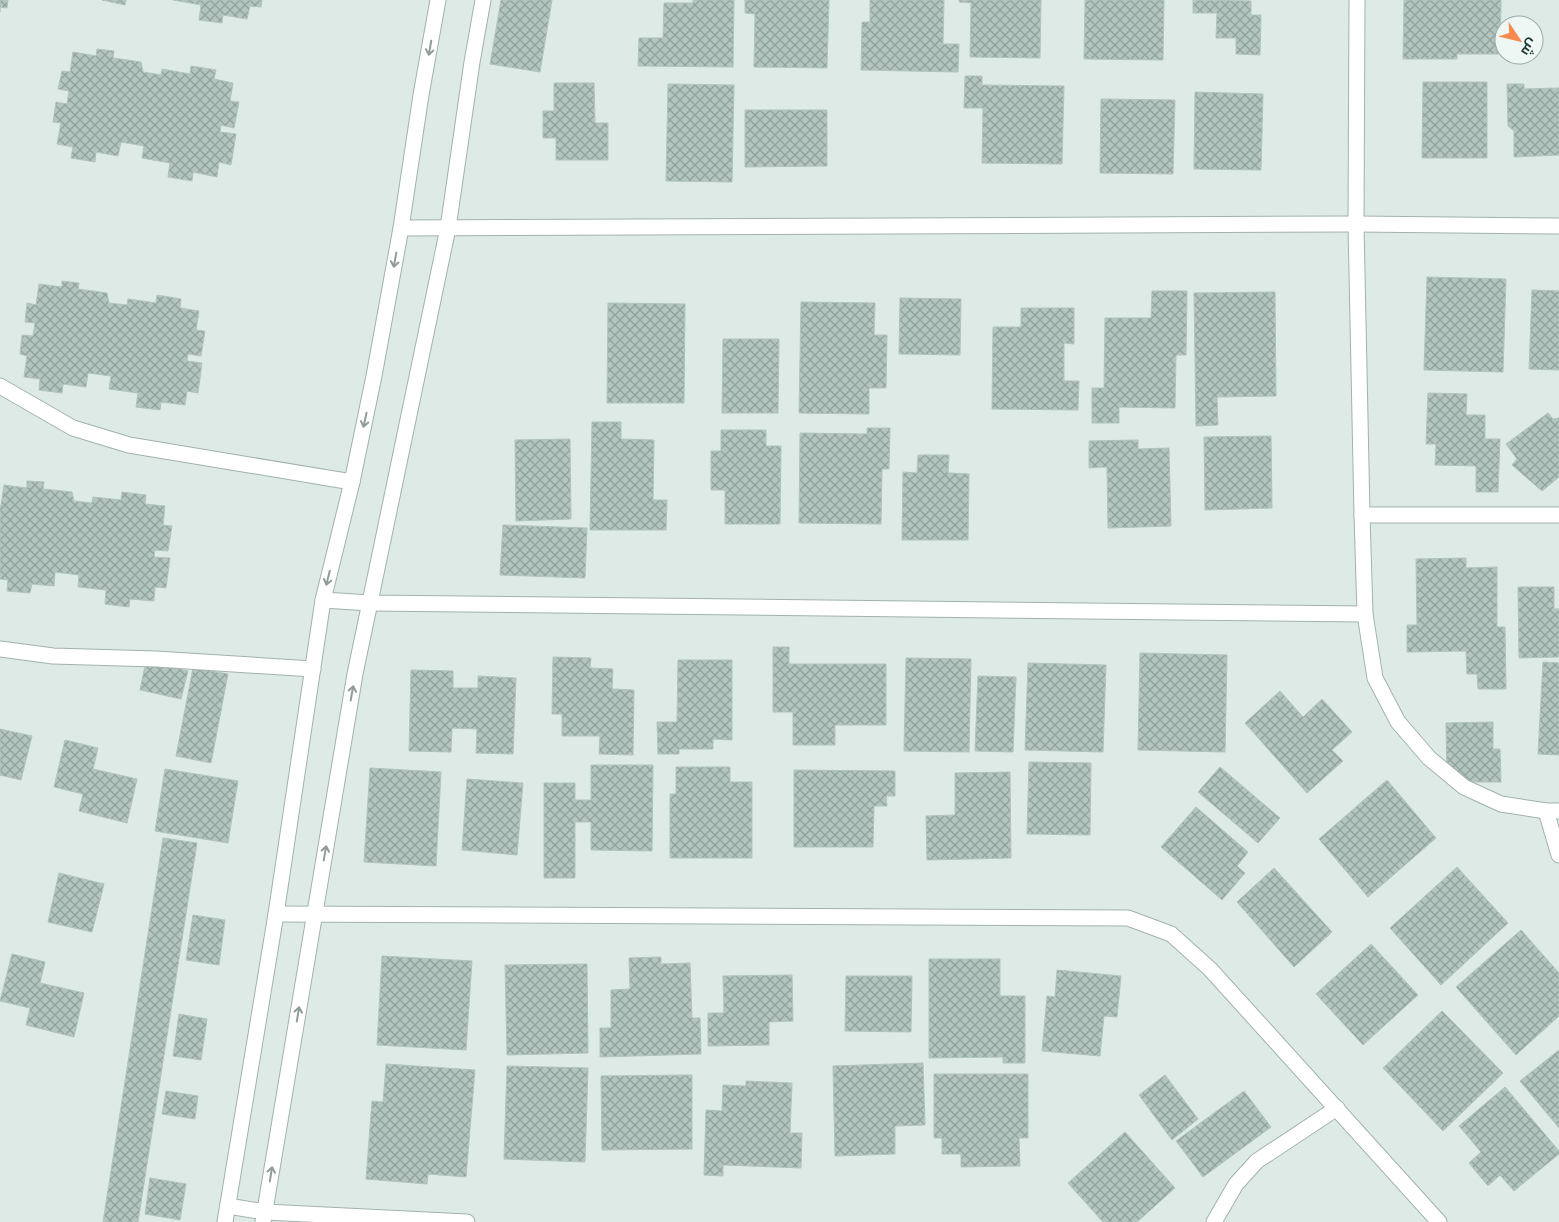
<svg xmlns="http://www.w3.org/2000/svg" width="1559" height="1222" font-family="'Space Grotesk',Cairo,sans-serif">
  <defs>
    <pattern id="building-cross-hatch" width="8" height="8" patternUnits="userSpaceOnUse" patternTransform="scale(1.25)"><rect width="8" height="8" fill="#b3c5bf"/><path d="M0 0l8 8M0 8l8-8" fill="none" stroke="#91a19c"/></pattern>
  </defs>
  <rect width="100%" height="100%" fill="#deeae6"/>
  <g fill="url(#building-cross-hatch)" stroke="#b0c4be">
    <path d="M0 0H8L7 8 0 7V12Z"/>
    <path d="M102 0H126L125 5Z"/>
    <path d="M173 0H262L261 7 250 6 247 19 223 15 222 23 199 20 201 5Z"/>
    <path d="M501 0H552L540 72 490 64Z"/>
    <path d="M693 0H734L733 67 638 66 639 38H663L664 3H693Z"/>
    <path d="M745 0H829L827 68 754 67 755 14 745 13Z"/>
    <path d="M870 0H944L943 44H959L958 72 861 70 862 22H870Z"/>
    <path d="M959 0H1041L1040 58 970 57 971 3 959 2Z"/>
    <path d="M1085 0H1164L1163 60 1084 59Z"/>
    <path d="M1193 0 1251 1V15H1261L1260 55 1236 54V38H1216L1217 13H1193Z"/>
    <path d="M1404 0H1501L1500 54H1457V59H1403Z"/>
    <path d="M97 49 114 51 113 58 141 62 143 72 161 75 162 69 190 74 191 66 216 70 214 79 233 83 230 101 239 102 234 128 221 125 220 132 236 134 231 165 219 162 217 177 193 172 192 181 168 177 170 163 142 158 144 146 121 142 118 156 96 152 95 162 71 158 73 147 57 144 61 123 53 122 56 102 67 104 69 91 58 89 62 71 70 72 73 52 96 56Z"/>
    <path d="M965 76H982V85L1064 86 1062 164 982 163 983 108H964Z"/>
    <path d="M1423 82H1487V158H1422Z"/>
    <path d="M554 83H594L595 123H608V160H556V138H543V111H554Z"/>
    <path d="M668 84 734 85 732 182 666 181Z"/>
    <path d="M1507 84H1524V89L1559 88V155L1514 157V131L1508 126Z"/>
    <path d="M1195 92 1263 94 1261 170 1194 169Z"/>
    <path d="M1101 99 1175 100 1173 174 1100 173Z"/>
    <path d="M745 110H827V166L745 167Z"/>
    <path d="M1427 277 1506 279 1503 372 1424 370Z"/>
    <path d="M62 281 79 283 78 289 107 293 109 303 127 305 128 299 156 303 157 295 181 299 180 308 199 311 196 330 205 331 201 356 188 354 187 361 202 363 198 393 187 391 185 405 161 402 160 410 136 407 138 393 109 389 111 376 88 373 86 387 63 384 62 393 39 390 40 379 24 377 27 356 20 354 22 335 33 336 35 323 25 322 27 303 36 305 39 284 62 287Z"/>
    <path d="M1532 290 1559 291V370L1529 369Z"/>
    <path d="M1152 291H1187L1186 355H1176L1175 408 1119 407V423H1092V388H1104L1105 318H1151Z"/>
    <path d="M1275 292 1276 396 1217 397 1218 425 1196 426 1194 293Z"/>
    <path d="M900 298 961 299 960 355 899 354Z"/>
    <path d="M801 302 875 303 874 335H887L886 388H869V414L799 413Z"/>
    <path d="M608 303 685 304 684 403H607Z"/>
    <path d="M1021 308H1074V344L1064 343V381H1079L1078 410 992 409 993 327H1021Z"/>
    <path d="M723 339H779L778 413H722Z"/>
    <path d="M1428 393 1467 394 1466 415H1485V439H1500L1498 492H1476V466L1435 465 1436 444H1426Z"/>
    <path d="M1548 413 1553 419 1559 418V477L1542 491 1512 465 1517 459 1506 444Z"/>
    <path d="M592 422H621V439L654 440 653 500H667L666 530H590Z"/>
    <path d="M867 428H890L889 469H882L881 524 799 523 800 433 867 434Z"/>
    <path d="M721 430H766V446H781L780 524H725V490H711V451H721Z"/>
    <path d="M1271 436 1272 508 1205 510 1204 437Z"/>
    <path d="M570 439 571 519 516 521 515 440Z"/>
    <path d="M1138 440V449L1169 448 1171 526 1108 528 1107 467 1089 468V441Z"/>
    <path d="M918 455H949L948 473 969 474 968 540H902L903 472 917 473Z"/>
    <path d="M27 481 44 482 43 489 72 492 74 501 92 503 93 497 121 500 122 492 146 495 145 504 165 506 163 525 172 526 168 551 155 550 154 557 170 558 166 588 155 587 154 601 130 599 129 607 105 604 106 590 78 587 79 575 55 572 54 586 32 584 30 593 7 591 8 580 0 579V505L1 506 4 485 27 488Z"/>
    <path d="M503 525 587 528 585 578 500 575Z"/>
    <path d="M1466 558V568L1497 567V627H1505L1506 689H1478L1477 674H1467L1466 651 1407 652V625H1417L1416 559Z"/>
    <path d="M1518 587H1554V609H1559V657L1519 658Z"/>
    <path d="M773 647H789V664H886V725H835V745H793V712H773Z"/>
    <path d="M1140 653 1227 655 1225 752 1138 750Z"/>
    <path d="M553 657 591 658 590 668 613 669 612 689 634 690 633 755 599 754 600 736H562V714H552Z"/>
    <path d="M906 658 971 659 969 752 904 751Z"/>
    <path d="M678 660H732V740L713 739V749H679V754H658L657 722H677Z"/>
    <path d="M146 661 188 671 181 699 140 690Z"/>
    <path d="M1543 662 1559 663V755L1538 754Z"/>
    <path d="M1028 663 1106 665 1103 752 1025 750Z"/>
    <path d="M193 668 228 674 211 763 176 756Z"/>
    <path d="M411 670 453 671V688H478V676L516 678 513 754 476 753 477 729 452 728 451 752 409 751Z"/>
    <path d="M978 676 1016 677 1013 752 975 751Z"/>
    <path d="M1280 691 1303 717 1322 699 1352 732 1332 750 1343 761 1307 793 1245 723Z"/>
    <path d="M1493 722V749H1500L1501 782H1447L1446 723Z"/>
    <path d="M0 729 32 736 21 780 0 775Z"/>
    <path d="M65 740 98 748 93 769 137 779 127 823 79 811 83 794 54 787Z"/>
    <path d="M1029 762 1091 763 1090 835 1027 834Z"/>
    <path d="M591 765H653L652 851 591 850V822H575V878H544V783H575V800H591Z"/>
    <path d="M676 767H730V782H752V858H670V794H676Z"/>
    <path d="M1220 767 1280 818 1258 843 1198 792Z"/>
    <path d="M370 768 441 772 436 866 364 862Z"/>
    <path d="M165 769 238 781 228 843 155 831Z"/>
    <path d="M794 770 895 771V796H886L887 806H874L873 847H794Z"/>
    <path d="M1010 772 1011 858 927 860 926 816 955 815V773Z"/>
    <path d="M467 779 523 783 517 855 462 850Z"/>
    <path d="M1387 780 1436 838 1368 897 1319 839Z"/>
    <path d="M1196 807 1248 852 1237 866 1245 873 1222 900 1161 847Z"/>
    <path d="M163 838 197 843 138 1222H103Z"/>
    <path d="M1457 867 1508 923 1441 985 1390 928Z"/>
    <path d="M1274 868 1332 932 1294 967 1237 902Z"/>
    <path d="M59 873 104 884 92 932 48 922Z"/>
    <path d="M193 915 225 920 219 965 186 960Z"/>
    <path d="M1521 930 1559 973V1016L1516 1055 1456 987Z"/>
    <path d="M1371 944 1418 995 1363 1045 1316 994Z"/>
    <path d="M12 954 45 962 40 983 84 993 74 1037 26 1025 30 1008 0 1001Z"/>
    <path d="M382 956 472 961 466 1050 377 1045Z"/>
    <path d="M661 957V964L690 963 692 1018H700L701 1054 600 1057V1028H611V990L630 989 629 958Z"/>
    <path d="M929 959H1000V996H1025V1063H1003V1057L929 1058Z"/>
    <path d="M587 964 588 1053 507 1055 505 965Z"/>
    <path d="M1057 970 1121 976 1117 1017 1104 1016 1100 1056 1042 1051 1047 996 1055 997Z"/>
    <path d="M792 975 793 1021 769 1022V1045L708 1046V1013H724L723 976Z"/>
    <path d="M846 976H912L911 1032 845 1031Z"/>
    <path d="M1442 1011 1503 1073 1443 1131 1383 1068Z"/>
    <path d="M179 1014 207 1019 201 1060 173 1056Z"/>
    <path d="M1559 1050V1128L1520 1081Z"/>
    <path d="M923 1063 925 1125 895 1126V1154L835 1156 833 1066Z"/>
    <path d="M386 1064 475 1070 466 1177 428 1174 427 1184 366 1179 372 1101 383 1102Z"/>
    <path d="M507 1066 588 1068 585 1162 504 1159Z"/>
    <path d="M934 1074H1028V1138H1019L1020 1166 961 1167V1154H942V1138H934Z"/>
    <path d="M692 1075V1149L602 1150 601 1076Z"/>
    <path d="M1165 1075 1198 1119 1172 1140 1139 1095Z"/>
    <path d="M746 1081 792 1083 790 1133H802L801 1168 723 1165V1176L704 1175 706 1110 722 1111 723 1085 746 1086Z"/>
    <path d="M1505 1087 1559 1151V1154L1514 1191 1500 1175 1488 1186 1469 1163 1481 1152 1459 1126Z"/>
    <path d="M166 1091 198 1096 195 1119 162 1114Z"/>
    <path d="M1244 1091 1271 1127 1203 1177 1176 1141Z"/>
    <path d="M1125 1132 1175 1188 1137 1222H1103L1068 1183Z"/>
    <path d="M150 1178 186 1184 180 1220 145 1214Z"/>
  </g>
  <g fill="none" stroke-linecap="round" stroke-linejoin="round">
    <g stroke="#a1b2ae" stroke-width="17">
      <g id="minor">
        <path d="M1357 0 1356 224 1362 515 1365 614 1375 678 1398 722 1429 758 1464 787 1501 804 1546 811H1559"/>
        <path d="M401 228 1356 224 1559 226"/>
        <path d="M0 386 73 428 129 445 352 482"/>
        <path d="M1362 515H1559"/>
        <path d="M323 600 370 603 1365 614"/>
        <path d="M0 649 53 656 156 659 313 669"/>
        <path d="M1546 811 1559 855"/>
        <path d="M276 914 1128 918 1171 934 1210 969 1439 1222"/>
        <path d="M228 1206 265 1212 467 1222"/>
        <path d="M225 1222 276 914 323 600 352 482 374 376 401 228 421 95 438 0"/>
        <path d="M263 1222 355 674 448 228 472 62 483 0"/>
        <path d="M1214 1222 1236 1184 1257 1161 1337 1108"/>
      </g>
    </g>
    <use href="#minor" stroke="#fff" stroke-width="15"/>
  </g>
  <defs><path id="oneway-shaft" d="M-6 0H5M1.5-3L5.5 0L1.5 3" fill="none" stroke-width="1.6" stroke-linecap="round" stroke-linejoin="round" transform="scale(1.25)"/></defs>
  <g stroke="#8f9c9a">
    <use href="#oneway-shaft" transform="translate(430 48) rotate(100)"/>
    <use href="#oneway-shaft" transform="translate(395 260) rotate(100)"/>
    <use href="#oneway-shaft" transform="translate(365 420) rotate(102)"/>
    <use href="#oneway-shaft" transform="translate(328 578) rotate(104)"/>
    <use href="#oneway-shaft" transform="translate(352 693) rotate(-80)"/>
    <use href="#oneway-shaft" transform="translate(325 853) rotate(-80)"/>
    <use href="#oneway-shaft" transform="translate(298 1014) rotate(-81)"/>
    <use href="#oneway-shaft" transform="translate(271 1174) rotate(-81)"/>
  </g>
  <g transform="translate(1519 40) rotate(125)"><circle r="24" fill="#eef7f3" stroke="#9baba7"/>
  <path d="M0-4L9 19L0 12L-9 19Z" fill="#f8894e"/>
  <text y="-8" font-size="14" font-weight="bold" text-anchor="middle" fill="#1f3a36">ش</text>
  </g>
</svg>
